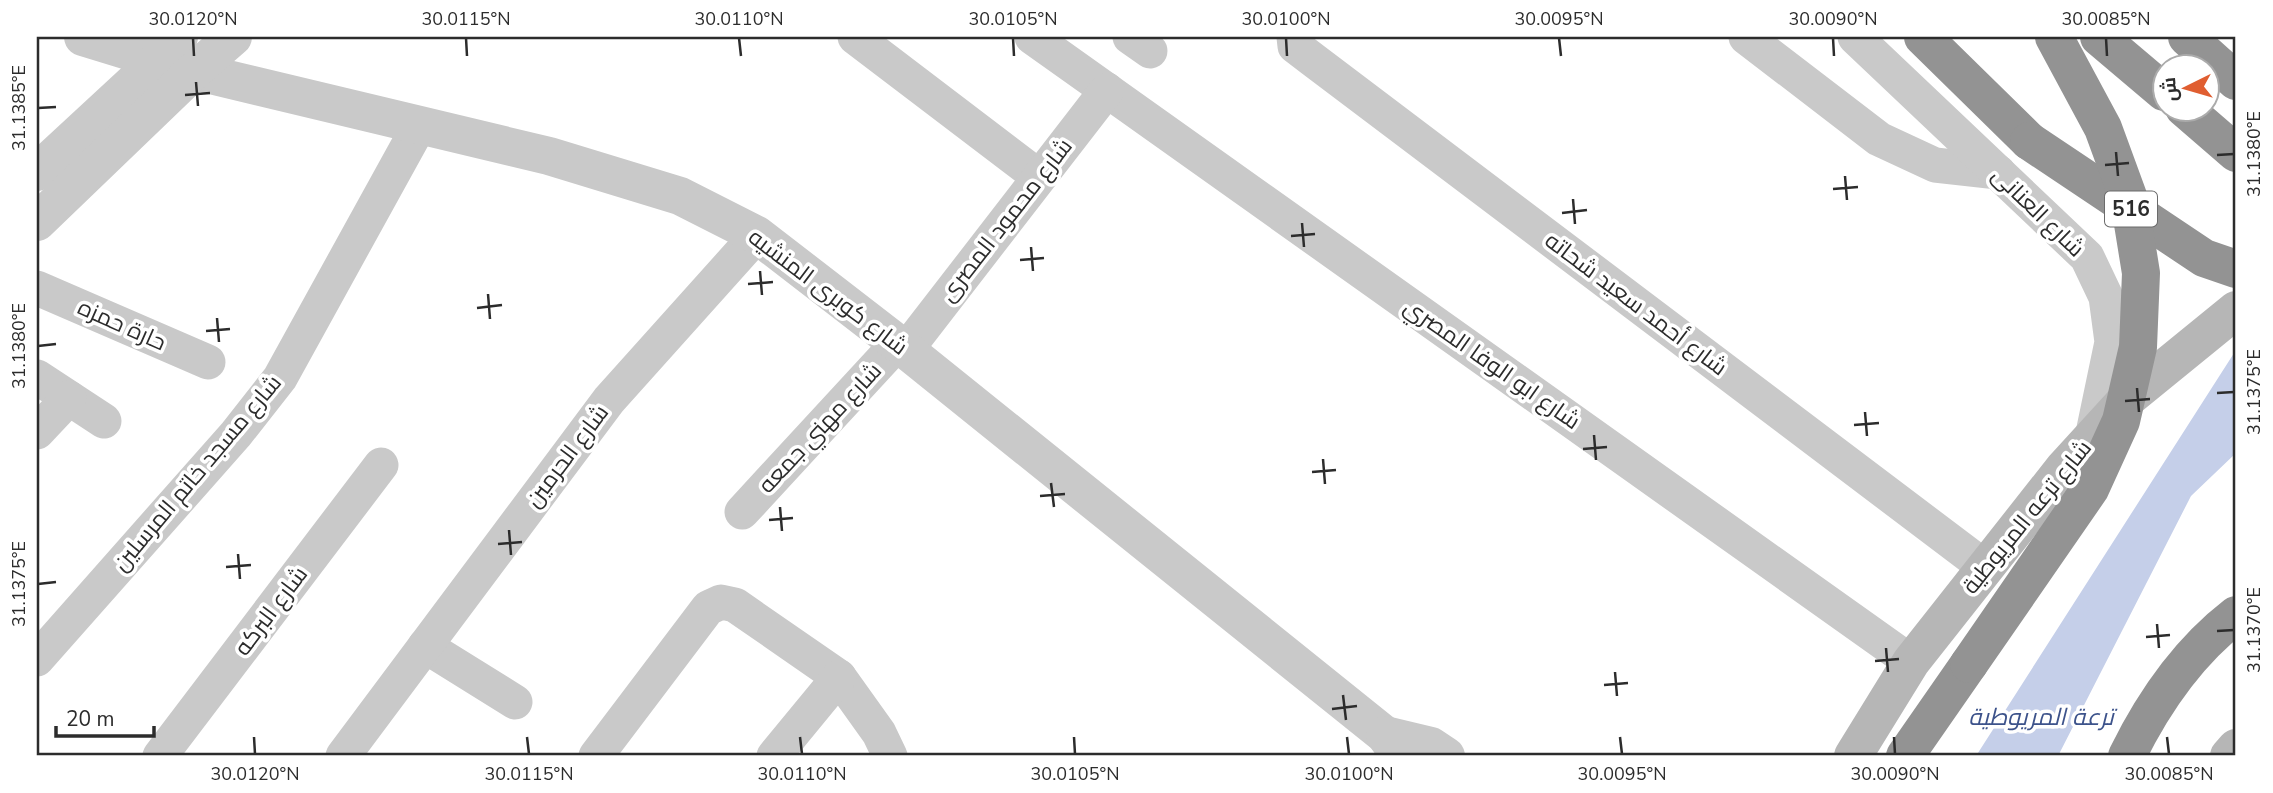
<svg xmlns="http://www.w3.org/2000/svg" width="2273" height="793" font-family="'Nunito Sans',Cairo,sans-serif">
  <rect width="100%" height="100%" fill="#fff"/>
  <path fill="#c5cfe9" d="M2236 350V453L2191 496 2058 756H1976Z"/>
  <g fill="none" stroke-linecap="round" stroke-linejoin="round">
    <g stroke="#c9c9c9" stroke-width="35">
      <path d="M855 37 1039 177"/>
      <path d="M1032 37 1911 662"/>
      <path d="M1130 37 1150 51"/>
      <path d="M1294 37 1295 46 1312 59 1986 568"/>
      <path d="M1746 37 1879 139 1935 165 1998 172"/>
      <path d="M1855 37 2087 257 2106 297 2112 342 2092 438"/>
      <path d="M37 288 208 362"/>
      <path d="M906 350 1107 90"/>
      <path d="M37 377 104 421"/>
      <path d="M37 432 69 398"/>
      <path d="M742 512 897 344"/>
      <path d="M425 646 515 702"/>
      <path d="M37 659 236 434 280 378 419 126"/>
      <path d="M160 756 381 465"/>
      <path d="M343 756 609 400 757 235"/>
      <path d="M596 756 708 608 721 602 735 605 839 677 879 733 890 756"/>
      <path d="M774 756 839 677"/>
    </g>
    <g stroke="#c9c9c9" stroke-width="38">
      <path d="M83 37 194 71 549 156 680 196 757 235 906 350 1385 735 1400 756"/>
      <path d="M37 172 157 61 179 37"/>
      <path d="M37 222 194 71 233 37"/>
      <path d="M1385 735 1431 746 1446 756"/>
    </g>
    <g stroke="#b6b6b6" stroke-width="38">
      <path d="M1853 756 1911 662 2064 468 2128 398 2236 310"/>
      <path d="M2229 756 2236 748"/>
    </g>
    <g stroke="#939393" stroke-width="38">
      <path d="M1923 37 2029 141"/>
      <path d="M2099 37 2164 92"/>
      <path d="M2187 37 2236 81"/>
      <path d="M2184 108 2236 153"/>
      <path d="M1905 756 1969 664"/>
      <path d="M2127 756C2154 701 2188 652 2236 615"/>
    </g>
    <g stroke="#939393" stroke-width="38">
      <path d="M2029 141 2204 258 2236 269"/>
      <path d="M1969 664 2090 489 2121 421 2138 347 2141 273 2129 199 2103 128 2054 37"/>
    </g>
  </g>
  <path fill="none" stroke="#2c2c2c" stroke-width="2.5" d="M193 38 194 56M466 38 467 56M739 38 741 56M1013 38 1014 56M1286 38 1287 56M1559 38 1561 56M1833 38 1834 56M2106 38 2107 56M196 82 198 106M185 95 210 93M38 108 56 107M2116 152 2118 176M2217 155 2234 154M2105 165 2129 163M1845 176 1847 200M1833 189 1858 187M1573 199 1575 224M1562 213 1587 210M1302 223 1304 247M1291 236 1315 234M1031 247 1033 271M1020 260 1044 258M760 271 762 295M748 284 773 282M488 294 490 319M477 308 502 305M217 318 219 342M206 331 230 329M38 346 56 344M2137 388 2139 412M2217 393 2234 392M2125 401 2150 399M1865 412 1867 436M1854 425 1879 423M1594 435 1596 460M1583 449 1607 447M1323 459 1325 484M1312 472 1336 470M1051 483 1054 507M1040 496 1065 494M780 507 782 531M769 520 793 518M509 530 511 555M498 544 522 542M238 554 240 579M226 567 251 565M38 584 56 582M2157 624 2159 648M2217 631 2234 630M2146 637 2170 635M1886 648 1888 672M1875 661 1899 659M1615 672 1617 696M1604 685 1628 683M1343 695 1346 720M1332 709 1357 706M254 737 255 754M527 737 529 754M800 737 802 754M1074 737 1075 754M1347 737 1349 754M1620 737 1622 754M1894 737 1895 754M2167 737 2169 754"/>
  <g text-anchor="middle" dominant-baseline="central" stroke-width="7" stroke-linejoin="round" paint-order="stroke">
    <rect fill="#fff" stroke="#6b6b6b" stroke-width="2" x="2105" y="191.5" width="52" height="35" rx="5"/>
    <g font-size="21" font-weight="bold" fill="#2c2c2c">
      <text x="2131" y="209">516</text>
    </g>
    <g font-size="23" fill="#2c2c2c" stroke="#fff">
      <text transform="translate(2038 212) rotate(44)">شارع العنانى</text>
      <text transform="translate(1006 220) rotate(-52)">شارع محمود المصرى</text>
      <text transform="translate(828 292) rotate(37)">شارع كوبرى المنشيه</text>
      <text transform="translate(1636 304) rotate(37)">شارع أحمد سعيد شحاته</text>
      <text transform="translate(122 325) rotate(24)">حارة حمزه</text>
      <text transform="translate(1492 364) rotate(35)">شارع ابو الوفا المصري</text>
      <text transform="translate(820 428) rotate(-47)">شارع مهني جمعه</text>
      <text transform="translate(567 456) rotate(-53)">شارع الحرمين</text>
      <text transform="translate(197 473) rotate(-50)">شارع مسجد خاتم المرسلين</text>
      <text transform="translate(2027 517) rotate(-51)">شارع ترعه المريوطية</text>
      <text transform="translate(271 611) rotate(-53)">شارع البركه</text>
    </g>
    <g font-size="24" font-style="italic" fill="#3d538b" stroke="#fff">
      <text x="2041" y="717">ترعة المريوطية</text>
    </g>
  </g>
  <rect width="2273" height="793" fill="none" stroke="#ffffff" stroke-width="77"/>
  <g transform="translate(2186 88) rotate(265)"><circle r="33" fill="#ffffff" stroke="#ababab" stroke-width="2"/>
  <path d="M0-5L12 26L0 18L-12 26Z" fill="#e05e31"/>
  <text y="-10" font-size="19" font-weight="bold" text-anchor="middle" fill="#2c2c2c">ش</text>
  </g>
  <path d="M56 726v10h98v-10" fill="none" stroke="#2c2c2c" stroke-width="3.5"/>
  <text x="66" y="726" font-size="21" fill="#2c2c2c" stroke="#ffffff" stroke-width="5" paint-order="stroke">20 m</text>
  <rect x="38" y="38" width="2196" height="716" fill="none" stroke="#2c2c2c" stroke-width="2.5"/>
  <g font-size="18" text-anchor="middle" fill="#2c2c2c">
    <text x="193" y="25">30.0120°N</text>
    <text x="466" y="25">30.0115°N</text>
    <text x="739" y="25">30.0110°N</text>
    <text x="1013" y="25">30.0105°N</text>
    <text x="1286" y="25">30.0100°N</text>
    <text x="1559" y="25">30.0095°N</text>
    <text x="1833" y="25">30.0090°N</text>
    <text x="2106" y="25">30.0085°N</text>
    <text transform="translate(19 108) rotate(-90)" y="6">31.1385°E</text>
    <text transform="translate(2254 154) rotate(-90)" y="6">31.1380°E</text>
    <text transform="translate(19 346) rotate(-90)" y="6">31.1380°E</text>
    <text transform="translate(2254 392) rotate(-90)" y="6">31.1375°E</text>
    <text transform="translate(19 584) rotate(-90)" y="6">31.1375°E</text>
    <text transform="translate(2254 630) rotate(-90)" y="6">31.1370°E</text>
    <text x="255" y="780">30.0120°N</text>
    <text x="529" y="780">30.0115°N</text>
    <text x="802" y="780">30.0110°N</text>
    <text x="1075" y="780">30.0105°N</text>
    <text x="1349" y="780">30.0100°N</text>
    <text x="1622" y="780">30.0095°N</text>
    <text x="1895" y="780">30.0090°N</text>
    <text x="2169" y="780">30.0085°N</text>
  </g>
</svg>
